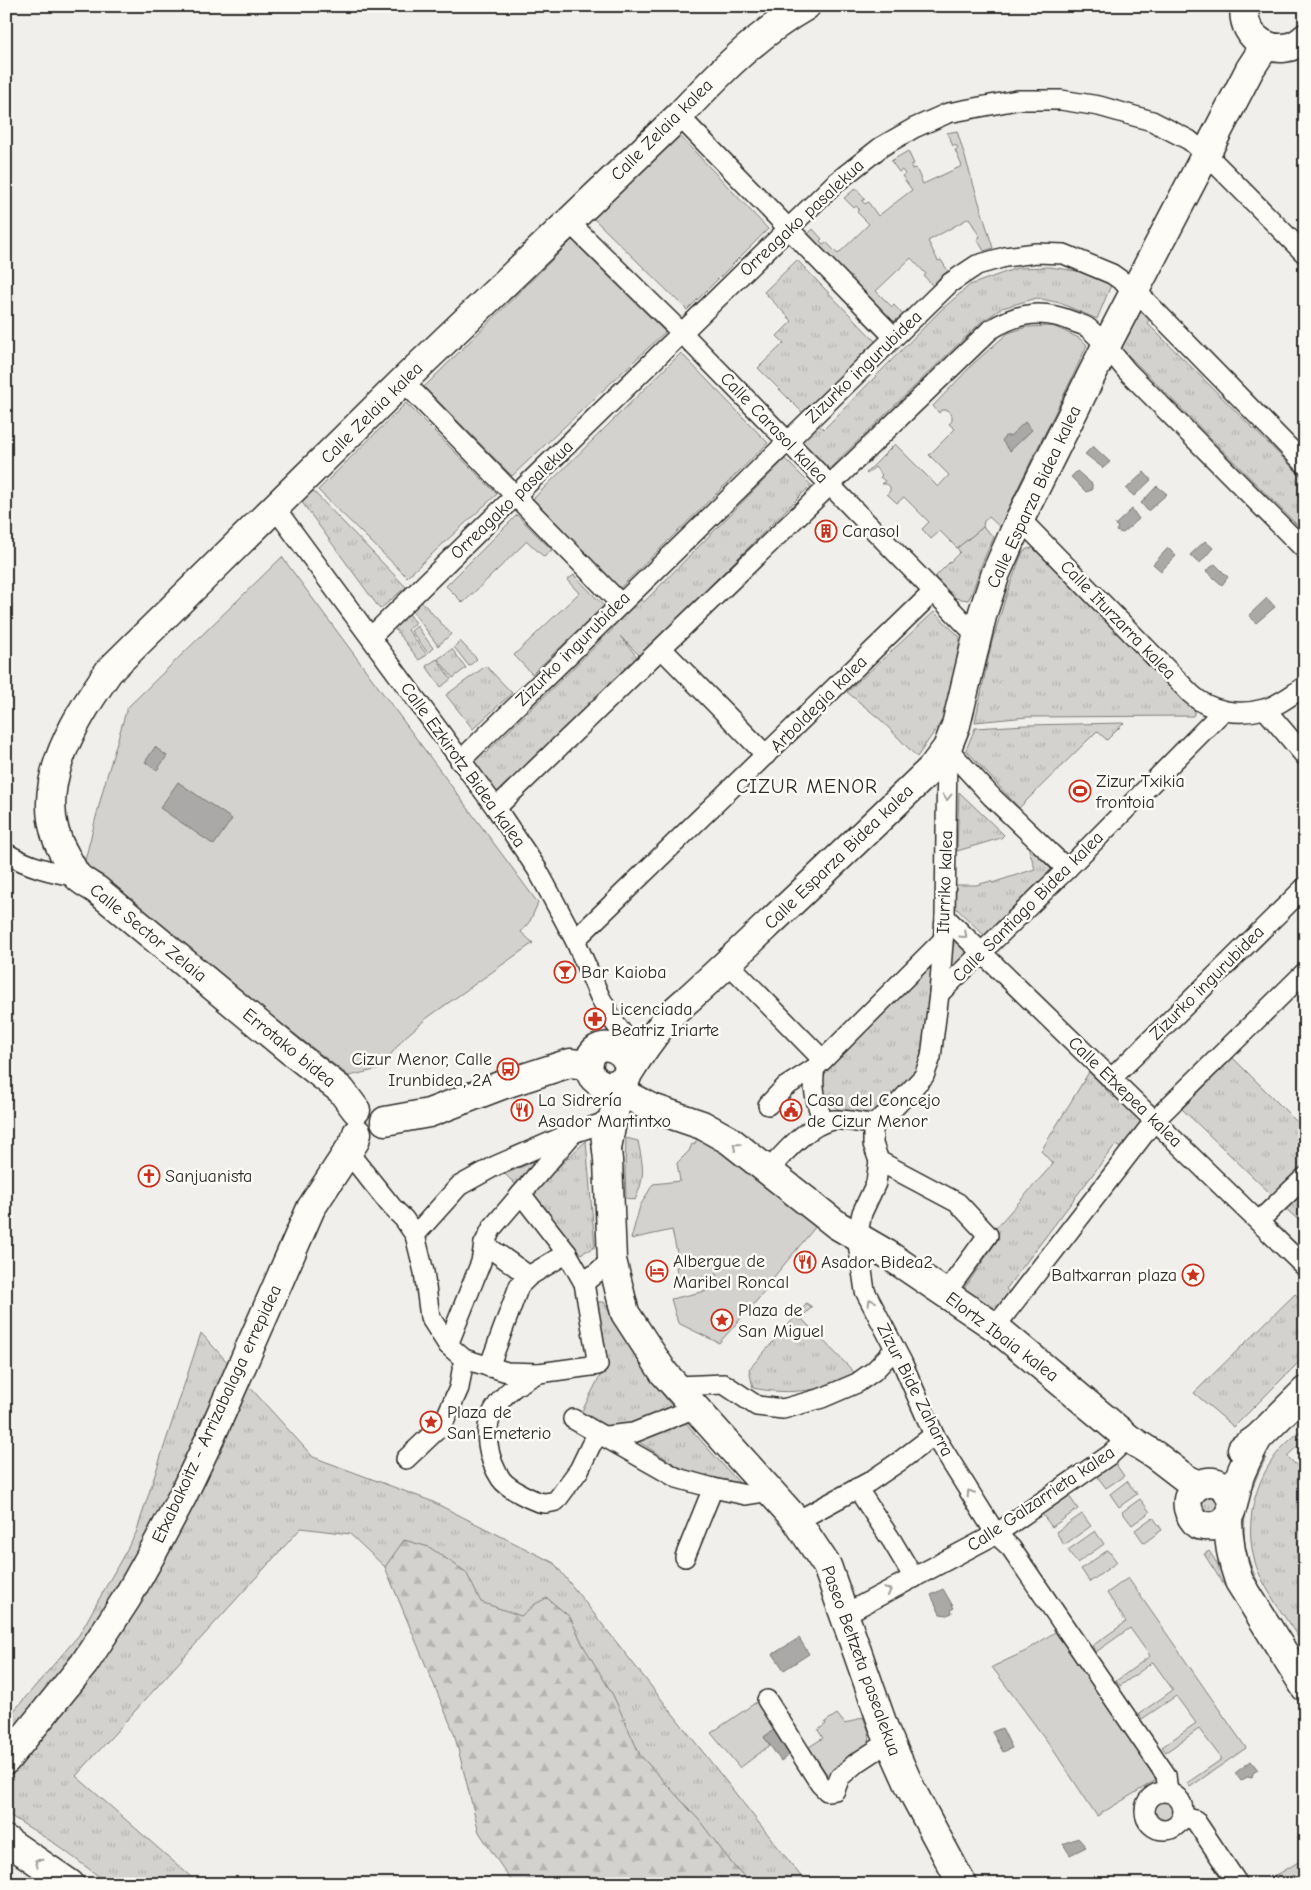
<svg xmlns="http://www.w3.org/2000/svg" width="1311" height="1890" font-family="'Comic Neue',sans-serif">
  <defs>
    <pattern id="grass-tufts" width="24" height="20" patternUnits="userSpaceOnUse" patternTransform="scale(1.25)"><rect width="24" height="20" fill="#d3d2cf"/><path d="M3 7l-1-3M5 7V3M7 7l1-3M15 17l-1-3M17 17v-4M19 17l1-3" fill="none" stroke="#b5b4b2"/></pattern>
    <pattern id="forest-firs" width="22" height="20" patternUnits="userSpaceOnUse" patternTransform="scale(1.25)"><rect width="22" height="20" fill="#d3d2cf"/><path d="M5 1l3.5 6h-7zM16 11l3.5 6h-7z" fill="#b5b4b2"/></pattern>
  </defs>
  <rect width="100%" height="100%" fill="#f0efeb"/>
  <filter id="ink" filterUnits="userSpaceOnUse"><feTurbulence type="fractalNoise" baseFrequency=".02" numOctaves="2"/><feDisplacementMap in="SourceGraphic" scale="10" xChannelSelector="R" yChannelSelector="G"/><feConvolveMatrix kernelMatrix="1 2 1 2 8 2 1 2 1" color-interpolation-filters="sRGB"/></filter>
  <g filter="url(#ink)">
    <g fill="url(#grass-tufts)" stroke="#7f7e7d">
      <path d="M797 260 876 342 803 413 758 368 784 343 777 336 792 321 764 292Z"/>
      <path d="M1049 267 1078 271 1111 285 1097 319 1060 303 1037 298 1002 308 980 323 828 470 798 443 818 425 824 429 941 310 970 285 1017 268Z"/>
      <path d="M1138 312 1152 315 1147 323 1305 480V533L1121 348Z"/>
      <path d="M785 459 811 485 640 656 620 636 638 658 496 797 471 760 482 749 486 753 613 629 610 625 639 599 644 602Z"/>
      <path d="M310 488 406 587 380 609 301 501 300 499Z"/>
      <path d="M983 527 994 537 983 561 971 595 968 600 955 598 935 577 960 552 957 548Z"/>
      <path d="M1033 548 1195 711 1193 716 1027 717 975 722 991 645 1006 596 1022 553 1027 549Z"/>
      <path d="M419 599 451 634 438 646 410 608Z"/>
      <path d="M407 611 416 623 408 630 427 655 419 660 392 625Z"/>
      <path d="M934 612 960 637 953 685 943 719 917 757 881 720 847 692Z"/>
      <path d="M417 626 433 648 428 653 411 631Z"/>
      <path d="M460 641 477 659 469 666 454 647Z"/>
      <path d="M452 649 466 668 453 678 438 659Z"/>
      <path d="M437 659 451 679 441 687 426 666Z"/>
      <path d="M486 666 512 693 473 729 446 695Z"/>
      <path d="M1124 723 1107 740 1097 731 1019 808 966 750 975 728 1026 725Z"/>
      <path d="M959 792 1004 835 1001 838 957 851Z"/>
      <path d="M1028 846 1052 870 985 936 955 907 956 885H976L991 881 992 883 1035 869Z"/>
      <path d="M950 934 973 953 950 978Z"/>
      <path d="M934 963C932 988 931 1049 919 1069 915 1076 893 1101 886 1106 870 1118 834 1116 825 1096 821 1088 822 1078 823 1070L916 973Z"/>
      <path d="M1233 1058 1305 1130V1165L1273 1196 1182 1109Z"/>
      <path d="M1089 1072 1114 1098 1118 1095 1142 1117 1140 1130 1123 1149 1115 1145 1006 1289 1012 1295 997 1314 963 1290 999 1238 994 1230 1053 1164 1041 1151Z"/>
      <path d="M626 1138 638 1141C643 1167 646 1175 635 1200L626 1198 625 1170Z"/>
      <path d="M586 1141 595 1247 576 1256 531 1193Z"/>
      <path d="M548 1156 520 1189 505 1174Z"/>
      <path d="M1305 1188V1226L1285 1208Z"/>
      <path d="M1295 1294 1305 1302V1356L1234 1427 1194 1393Z"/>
      <path d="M598 1302H604C640 1374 691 1431 746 1490L684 1470 639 1442 581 1413 603 1370 594 1307Z"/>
      <path d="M806 1303 812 1307 801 1318 858 1376C822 1390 792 1396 753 1388L749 1369 805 1306Z"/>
      <path d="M201 1333 313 1457 431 1501 554 1563 807 1884H708L486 1636 385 1567 350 1534 301 1528 76 1776 199 1884H109L57 1845 6 1813V1720L79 1635 136 1533Z"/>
      <path d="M1305 1427V1439L1287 1456 1305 1474V1648C1291 1625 1262 1587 1255 1562 1244 1525 1254 1480 1280 1450 1287 1442 1297 1434 1305 1427Z"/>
      <path d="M1258 1451 1266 1458C1252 1483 1239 1520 1246 1549 1249 1563 1255 1576 1261 1589L1256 1592 1236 1536Z"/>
      <path d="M1211 1488 1221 1512 1204 1515 1197 1498Z"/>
      <path d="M1209 1551 1238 1596 1233 1599 1204 1554Z"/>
      <circle cx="1164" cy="1811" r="11"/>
    </g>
    <path fill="url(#forest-firs)" stroke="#7f7e7d" d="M404 1540 429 1547 466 1572 481 1602 521 1616 535 1604 547 1598 570 1617 583 1645 613 1695 640 1755 699 1820 733 1865 752 1884H516L509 1878 479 1832 454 1733 385 1567Z"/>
    <g fill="#d3d2cf" stroke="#7f7e7d">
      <path d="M957 131 993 248 984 251 977 239 980 237 969 218 928 241 938 261 941 260 948 271 939 278 933 286 924 276 926 274 911 258 876 291 892 307 894 305 903 315 893 322 807 235 813 229 822 239 820 241 823 244 826 242 838 254 869 224 857 212 859 209 856 206 854 208 844 198 856 188 865 199 862 201 865 204 868 202 878 216 912 190 902 176 905 174 902 170 899 172 891 161 908 151 914 164 911 165 912 169 916 168 923 184 962 166 955 150 958 149 956 145 953 146 947 133Z"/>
      <path d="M679 135 768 229 687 310 591 216Z"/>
      <path d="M572 240 665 332 512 476 424 387Z"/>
      <path d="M1053 326 1079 338 1087 345C1060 407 1027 465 1000 527L989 517 984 521 983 527 957 548 940 531 931 539 922 529 929 522 904 497 897 503 887 494 890 491V487L887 484H882L885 481 880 477 882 475 875 467 867 474 866 473 895 444 938 487 949 475 929 455 955 429 949 424 952 421V415L947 410H941L939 413 933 406 975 362 1008 333 1027 327Z"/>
      <path d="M681 353 768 443 619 589 533 499Z"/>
      <path d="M406 403 497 494 407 577 318 490Z"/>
      <path d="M517 515 552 550 544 557 527 541 463 603 446 586Z"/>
      <path d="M282 557 538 903 530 921 521 932 533 943 427 1018 404 1038 379 1069 349 1076 195 957 84 864 104 786 127 708Z"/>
      <path d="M574 575 604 606 532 674 514 655 579 593 567 580Z"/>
      <path d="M699 1135 712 1141 817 1225 773 1278 775 1280 719 1343 678 1323 671 1299 719 1288 716 1274 679 1283 676 1267 680 1266 672 1230 631 1239 640 1206 653 1184 680 1181 677 1163 689 1151 692 1144 694 1145Z"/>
      <path d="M1115 1463 1124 1476 1106 1488 1097 1476Z"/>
      <path d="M1127 1481 1137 1494 1119 1507 1110 1494Z"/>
      <path d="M1069 1496 1078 1509 1052 1527 1042 1514Z"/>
      <path d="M1140 1499 1150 1512 1132 1525 1122 1512Z"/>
      <path d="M1082 1514 1091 1526 1064 1545 1056 1532Z"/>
      <path d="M1153 1517 1162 1530 1144 1543 1135 1530Z"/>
      <path d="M1095 1531 1104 1544 1077 1563 1068 1550Z"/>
      <path d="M1108 1550 1117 1562 1090 1582 1081 1569Z"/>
      <path d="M1128 1578 1246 1748 1190 1787 1187 1783 1222 1759 1199 1729 1166 1752 1162 1747 1196 1723 1176 1696 1142 1719 1139 1714 1173 1690 1153 1662 1120 1686 1116 1681 1150 1656 1130 1628 1096 1652 1092 1646 1126 1622 1107 1593Z"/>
      <path d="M1055 1632 1133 1743 1156 1780 1097 1816 1050 1745 992 1667 1026 1651Z"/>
      <path d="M761 1699 778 1727 764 1737 770 1745 740 1768 711 1733Z"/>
      <path d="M837 1714 845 1724 863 1717C867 1728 874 1737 866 1748L828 1776 809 1747 823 1738 818 1730 826 1724 825 1722Z"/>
      <path d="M1305 1858V1884H1299L1293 1875 1279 1884H1262Z"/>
    </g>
    <g fill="#aaa9a7" stroke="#777775">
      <path d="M1025 422 1032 430 1010 451 1002 441 1005 436H1010Z"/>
      <path d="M1093 446 1110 462 1103 468 1085 454Z"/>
      <path d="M1077 471 1092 484V490L1086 492 1071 477Z"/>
      <path d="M1144 472 1151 480 1134 496 1126 489Z"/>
      <path d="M1157 486 1167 494 1148 511 1141 503Z"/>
      <path d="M1132 509 1139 519 1123 533 1116 531 1118 527 1115 525Z"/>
      <path d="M1205 541 1213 548 1199 564 1190 555Z"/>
      <path d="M1168 548 1176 556 1161 571 1153 564Z"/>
      <path d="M1215 564 1228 577 1222 585 1206 571Z"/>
      <path d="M1267 598 1275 607 1256 623 1249 615Z"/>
      <path d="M155 747 167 756 157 770 145 762Z"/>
      <path d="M178 782 232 819 214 845 160 808Z"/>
      <path d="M943 1589 954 1608 951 1610 952 1613 947 1615 940 1614 931 1595Z"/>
      <path d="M799 1638 809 1654 784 1670 773 1654Z"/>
      <path d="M1002 1728 1012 1748 1003 1752 992 1732Z"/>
      <path d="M775 1729 793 1752 781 1761 764 1737Z"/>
      <path d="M1251 1761 1258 1770 1253 1773 1252 1778 1247 1777 1241 1781 1235 1773Z"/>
      <path d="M1078 1838 1086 1847 1070 1855 1063 1844Z"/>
    </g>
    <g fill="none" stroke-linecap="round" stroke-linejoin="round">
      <g stroke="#2b2b2b" stroke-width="22">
        <g id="street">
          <path d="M679 116 894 337"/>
          <path d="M569 222 682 333 977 636"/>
          <path d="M403 381 620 603"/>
          <path d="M275 508 496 808 537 869 575 940 600 997 614 1022 625 1037"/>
          <path d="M1020 519 1191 694C1210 712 1239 716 1264 709 1278 706 1293 694 1305 686"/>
          <path d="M377 631 834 184 881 147 914 128 948 113 1017 100H1061L1099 106 1152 121 1189 140 1206 154 1305 254"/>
          <path d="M662 649 766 755"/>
          <path d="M1265 709 1305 756"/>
          <path d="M947 748 992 797 1067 869"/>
          <path d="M460 761 950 283 977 265 1005 257 1036 253 1064 254 1112 274 1136 291 1305 464"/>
          <path d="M496 808 990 330C1019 312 1043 309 1074 322 1079 324 1084 325 1088 328 1103 340 1115 357 1127 371L1305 550"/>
          <path d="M6 853C29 867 52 872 78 877"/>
          <path d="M945 917 1305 1267"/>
          <path d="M575 940 933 592"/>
          <path d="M728 963 823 1060"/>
          <path d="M939 994 1067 869 1223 711"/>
          <path d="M1111 1079 1305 887"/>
          <path d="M768 1105 785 1087 815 1068"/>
          <path d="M823 1122C817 1104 811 1088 815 1068L943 940"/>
          <path d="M873 1124V1144L879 1161 876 1183 862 1213 857 1237 865 1291 902 1362 934 1435 996 1534 1011 1548 1166 1775 1168 1792"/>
          <path d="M873 1124 891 1111 924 1076 931 1057 939 994 945 917 947 748"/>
          <path d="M347 1151 392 1207 404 1219 415 1235 424 1272 430 1317 448 1345 464 1359 507 1372 539 1373 598 1365 584 1283 567 1253 521 1194"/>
          <path d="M879 1161 958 1203 988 1235 945 1294"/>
          <path d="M767 1172C783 1154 809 1123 834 1120 846 1119 860 1123 873 1124"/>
          <path d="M1259 1221 1305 1177"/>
          <path d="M415 1235 459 1186 495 1166 567 1135 603 1123"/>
          <path d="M484 1244 529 1276"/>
          <path d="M584 1283 612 1260"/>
          <path d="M995 1327 1155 1120 1305 972"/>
          <path d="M448 1345 481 1262 484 1244 492 1228 574 1132"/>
          <path d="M489 1367 519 1286 529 1276 567 1253"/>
          <path d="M538 1373C518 1384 506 1390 494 1410 482 1430 488 1460 501 1479 507 1488 534 1502 544 1503 548 1503 552 1502 556 1501L579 1470 591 1445 597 1437 633 1433 683 1413"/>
          <path d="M677 1386 724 1384 757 1406 783 1409 822 1398 857 1383 874 1371 895 1349"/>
          <path d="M573 1419 677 1478 713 1488 746 1495 770 1491"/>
          <path d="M406 1459 443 1424 459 1388 464 1359"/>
          <path d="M857 1488 892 1541 914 1578"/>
          <path d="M797 1521 869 1482 900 1461 934 1435"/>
          <path d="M685 1557 713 1488"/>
          <path d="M845 1614 996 1534 1111 1454 1128 1438"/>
          <path d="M767 1700 820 1784 827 1791 835 1790 840 1777 855 1764 890 1741"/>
          <circle cx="1164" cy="1811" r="19"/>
          <path d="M1183 1817 1195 1820 1238 1884"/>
        </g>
      </g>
      <g stroke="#2b2b2b" stroke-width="31">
        <g id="secondary">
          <path d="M1245 6C1239 40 1280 62 1305 38"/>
          <path d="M620 1091 652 1108 702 1125 729 1140 837 1225 887 1254 995 1327 1128 1438 1155 1455 1185 1478 1199 1485"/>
          <path d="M356 1110 341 1090 291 1051 97 890C91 886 83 882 78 877 73 872 70 863 66 857 27 794 72 724 109 671L403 381 679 116C717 75 757 34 806 6"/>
          <path d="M385 1121 429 1113 502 1085 570 1063 588 1065"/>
          <path d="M605 1131 608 1160 612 1260 625 1313 664 1373 797 1521 827 1566 885 1731 911 1789 962 1884"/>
          <path d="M607 1149C610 1130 614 1112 619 1093 621 1086 627 1080 628 1073 632 1050 599 1035 590 1058 582 1079 612 1099 629 1072 640 1054 653 1036 666 1020 675 1009 687 1001 697 991 717 973 737 954 757 935 816 880 874 824 932 768L947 748 956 725 983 612 996 573 1020 519 1106 346 1206 154 1250 69 1265 46"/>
          <path d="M1242 1449 1258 1438 1305 1391"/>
          <path d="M1232 1505C1227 1460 1163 1489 1198 1525 1209 1527 1219 1528 1227 1519 1234 1510 1236 1489 1239 1478 1244 1464 1251 1451 1258 1438"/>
          <path d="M1228 1518C1228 1539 1232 1561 1239 1581L1305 1687"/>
          <path d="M6 1760 84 1664 127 1598 155 1548 182 1497 212 1434 311 1208 355 1141 357 1133"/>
        </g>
      </g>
      <g stroke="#2b2b2b" stroke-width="31">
        <path id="highway" d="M6 1840 70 1884"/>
      </g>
      <use href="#street" stroke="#fdfcf7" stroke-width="19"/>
      <use href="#secondary" stroke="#fdfcf7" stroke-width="28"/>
      <use href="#highway" stroke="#fdfcf7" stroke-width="28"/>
    </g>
    <defs><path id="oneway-chevron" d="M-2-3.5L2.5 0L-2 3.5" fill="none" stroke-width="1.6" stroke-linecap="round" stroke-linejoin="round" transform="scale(1.25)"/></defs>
    <g stroke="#9e9e9b">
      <use href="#oneway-chevron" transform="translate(947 797) rotate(91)"/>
      <use href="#oneway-chevron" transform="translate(964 935) rotate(43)"/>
      <use href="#oneway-chevron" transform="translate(736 1146) rotate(-140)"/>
      <use href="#oneway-chevron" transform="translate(871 1302) rotate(-118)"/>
      <use href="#oneway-chevron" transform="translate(970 1493) rotate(-122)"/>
      <use href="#oneway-chevron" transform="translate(888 1591) rotate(-28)"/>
      <use href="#oneway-chevron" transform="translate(38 1862) rotate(-145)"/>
    </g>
  </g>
  <defs>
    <g id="building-ring" transform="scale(1.125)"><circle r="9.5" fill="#fdfcf7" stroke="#c8321e" stroke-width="1.5"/><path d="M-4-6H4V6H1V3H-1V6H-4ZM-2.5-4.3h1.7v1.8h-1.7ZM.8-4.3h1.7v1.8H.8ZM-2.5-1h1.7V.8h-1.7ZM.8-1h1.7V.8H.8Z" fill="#c8321e"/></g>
    <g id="stadium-ring" transform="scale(1.125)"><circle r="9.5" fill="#fdfcf7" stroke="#c8321e" stroke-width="1.5"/><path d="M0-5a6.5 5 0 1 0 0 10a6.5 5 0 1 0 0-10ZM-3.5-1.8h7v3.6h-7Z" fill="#c8321e"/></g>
    <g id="bar-ring" transform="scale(1.125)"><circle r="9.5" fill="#fdfcf7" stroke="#c8321e" stroke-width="1.5"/><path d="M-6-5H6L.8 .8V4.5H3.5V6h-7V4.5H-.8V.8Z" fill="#c8321e"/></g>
    <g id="pharmacy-ring" transform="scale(1.125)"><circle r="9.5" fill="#fdfcf7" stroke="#c8321e" stroke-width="1.5"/><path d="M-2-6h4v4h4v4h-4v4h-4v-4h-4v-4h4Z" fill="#c8321e"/></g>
    <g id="bus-ring" transform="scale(1.125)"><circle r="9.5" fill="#fdfcf7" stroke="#c8321e" stroke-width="1.5"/><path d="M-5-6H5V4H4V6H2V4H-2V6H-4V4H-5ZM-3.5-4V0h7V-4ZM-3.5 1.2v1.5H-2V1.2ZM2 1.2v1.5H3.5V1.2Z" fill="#c8321e"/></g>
    <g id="restaurant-ring" transform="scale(1.125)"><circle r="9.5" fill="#fdfcf7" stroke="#c8321e" stroke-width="1.5"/><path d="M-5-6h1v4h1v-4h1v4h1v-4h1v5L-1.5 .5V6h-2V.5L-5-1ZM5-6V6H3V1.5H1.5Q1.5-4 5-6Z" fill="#c8321e"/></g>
    <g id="civic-ring" transform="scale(1.125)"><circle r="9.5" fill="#fdfcf7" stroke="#c8321e" stroke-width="1.5"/><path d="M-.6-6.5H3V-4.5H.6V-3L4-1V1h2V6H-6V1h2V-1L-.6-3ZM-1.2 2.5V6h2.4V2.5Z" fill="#c8321e"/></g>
    <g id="church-ring" transform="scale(1.125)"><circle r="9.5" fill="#fdfcf7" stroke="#c8321e" stroke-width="1.5"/><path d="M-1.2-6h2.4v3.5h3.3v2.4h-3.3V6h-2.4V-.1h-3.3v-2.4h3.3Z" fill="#c8321e"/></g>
    <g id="hotel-ring" transform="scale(1.125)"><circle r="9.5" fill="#fdfcf7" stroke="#c8321e" stroke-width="1.5"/><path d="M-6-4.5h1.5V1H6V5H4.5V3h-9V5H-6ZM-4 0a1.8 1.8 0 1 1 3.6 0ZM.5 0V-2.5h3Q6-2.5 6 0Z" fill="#c8321e"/></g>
    <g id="sight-ring" transform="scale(1.125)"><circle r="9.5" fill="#fdfcf7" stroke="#c8321e" stroke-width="1.5"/><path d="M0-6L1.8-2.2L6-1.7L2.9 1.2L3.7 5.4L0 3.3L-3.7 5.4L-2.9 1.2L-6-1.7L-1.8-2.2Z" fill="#c8321e"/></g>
  </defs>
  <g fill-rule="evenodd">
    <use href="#building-ring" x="826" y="531"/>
    <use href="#stadium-ring" x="1080" y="791"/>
    <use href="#bar-ring" x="565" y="972"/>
    <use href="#pharmacy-ring" x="595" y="1019"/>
    <use href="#bus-ring" x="508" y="1069"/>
    <use href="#restaurant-ring" x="522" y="1110"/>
    <use href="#civic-ring" x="791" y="1110"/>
    <use href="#church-ring" x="149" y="1176"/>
    <use href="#restaurant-ring" x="805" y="1262"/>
    <use href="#hotel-ring" x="657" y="1271"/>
    <use href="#sight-ring" x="1193" y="1275"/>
    <use href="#sight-ring" x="722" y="1320"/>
    <use href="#sight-ring" x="431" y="1422"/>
  </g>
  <g text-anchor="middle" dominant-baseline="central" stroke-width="5" stroke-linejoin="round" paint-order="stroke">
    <g font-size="18" fill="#2b2b2b" stroke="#fdfcf7">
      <text transform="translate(662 130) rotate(-45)">Calle Zelaia kalea</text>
      <text transform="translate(802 218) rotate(-43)">Orreagako pasalekua</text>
      <text transform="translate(864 367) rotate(-44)">Zizurko ingurubidea</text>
      <text transform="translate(372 413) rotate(-45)">Calle Zelaia kalea</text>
      <text transform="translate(774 428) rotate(46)">Calle Carasol kalea</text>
      <text transform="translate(1034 497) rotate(-65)">Calle Esparza Bidea kalea</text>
      <text transform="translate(512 500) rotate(-44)">Orreagako pasalekua</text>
      <text transform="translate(1118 620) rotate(46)">Calle Iturzarra kalea</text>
      <text transform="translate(573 649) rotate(-45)">Zizurko ingurubidea</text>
      <text transform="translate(819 704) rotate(-45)">Arboldegia kalea</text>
      <text transform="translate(463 765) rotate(54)">Calle Ezkirotz Bidea kalea</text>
      <text transform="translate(839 857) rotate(-44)">Calle Esparza Bidea kalea</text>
      <text transform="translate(945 882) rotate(-88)">Iturriko kalea</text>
      <text transform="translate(1028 907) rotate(-45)">Calle Santiago Bidea kalea</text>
      <text transform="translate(148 933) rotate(39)">Calle Sector Zelaia</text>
      <text transform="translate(1207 983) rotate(-45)">Zizurko ingurubidea</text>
      <text transform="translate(289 1048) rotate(39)">Errotako bidea</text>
      <text transform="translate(1125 1092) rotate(44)">Calle Etxepea kalea</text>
      <text transform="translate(1002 1337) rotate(37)">Elortz Ibaia kalea</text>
      <text transform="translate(915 1390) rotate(63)">Zizur Bide Zaharra</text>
      <text transform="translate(217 1414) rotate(-65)">Etxabakoitz - Arrizabalaga errepidea</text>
      <text transform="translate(1041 1499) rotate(-34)">Calle Galzarrieta kalea</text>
      <text transform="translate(861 1661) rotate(70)">Paseo Beltzeta pasealekua</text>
    </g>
    <g font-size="18" fill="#2b2b2b" stroke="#fdfcf7" text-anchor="start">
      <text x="842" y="531">Carasol</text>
      <text x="1096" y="781">Zizur Txikia<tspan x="1096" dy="21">frontoia</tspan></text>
      <text x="581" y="972">Bar Kaioba</text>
      <text x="611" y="1009">Licenciada<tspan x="611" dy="21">Beatriz Iriarte</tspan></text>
      <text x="492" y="1059" text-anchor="end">Cizur Menor, Calle<tspan x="492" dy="21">Irunbidea, 2A</tspan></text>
      <text x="538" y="1100">La Sidrería<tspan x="538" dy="21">Asador Martintxo</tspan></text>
      <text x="807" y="1100">Casa del Concejo<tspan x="807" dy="21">de Cizur Menor</tspan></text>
      <text x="165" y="1176">Sanjuanista</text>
      <text x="673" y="1261">Albergue de<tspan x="673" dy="21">Maribel Roncal</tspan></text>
      <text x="821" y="1262">Asador Bidea2</text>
      <text x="1177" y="1275" text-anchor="end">Baltxarran plaza</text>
      <text x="738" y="1310">Plaza de<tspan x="738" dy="21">San Miguel</tspan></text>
      <text x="447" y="1412">Plaza de<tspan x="447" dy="21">San Emeterio</tspan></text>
    </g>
    <g font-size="20" letter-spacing="1" fill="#2b2b2b" stroke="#fdfcf7">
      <text x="807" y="786">CIZUR MENOR</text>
    </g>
  </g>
  <rect width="1311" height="1890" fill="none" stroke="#fdfcf7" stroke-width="25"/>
  <rect x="12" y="12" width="1286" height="1865" fill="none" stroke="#2b2b2b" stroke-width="2" filter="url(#ink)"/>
</svg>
